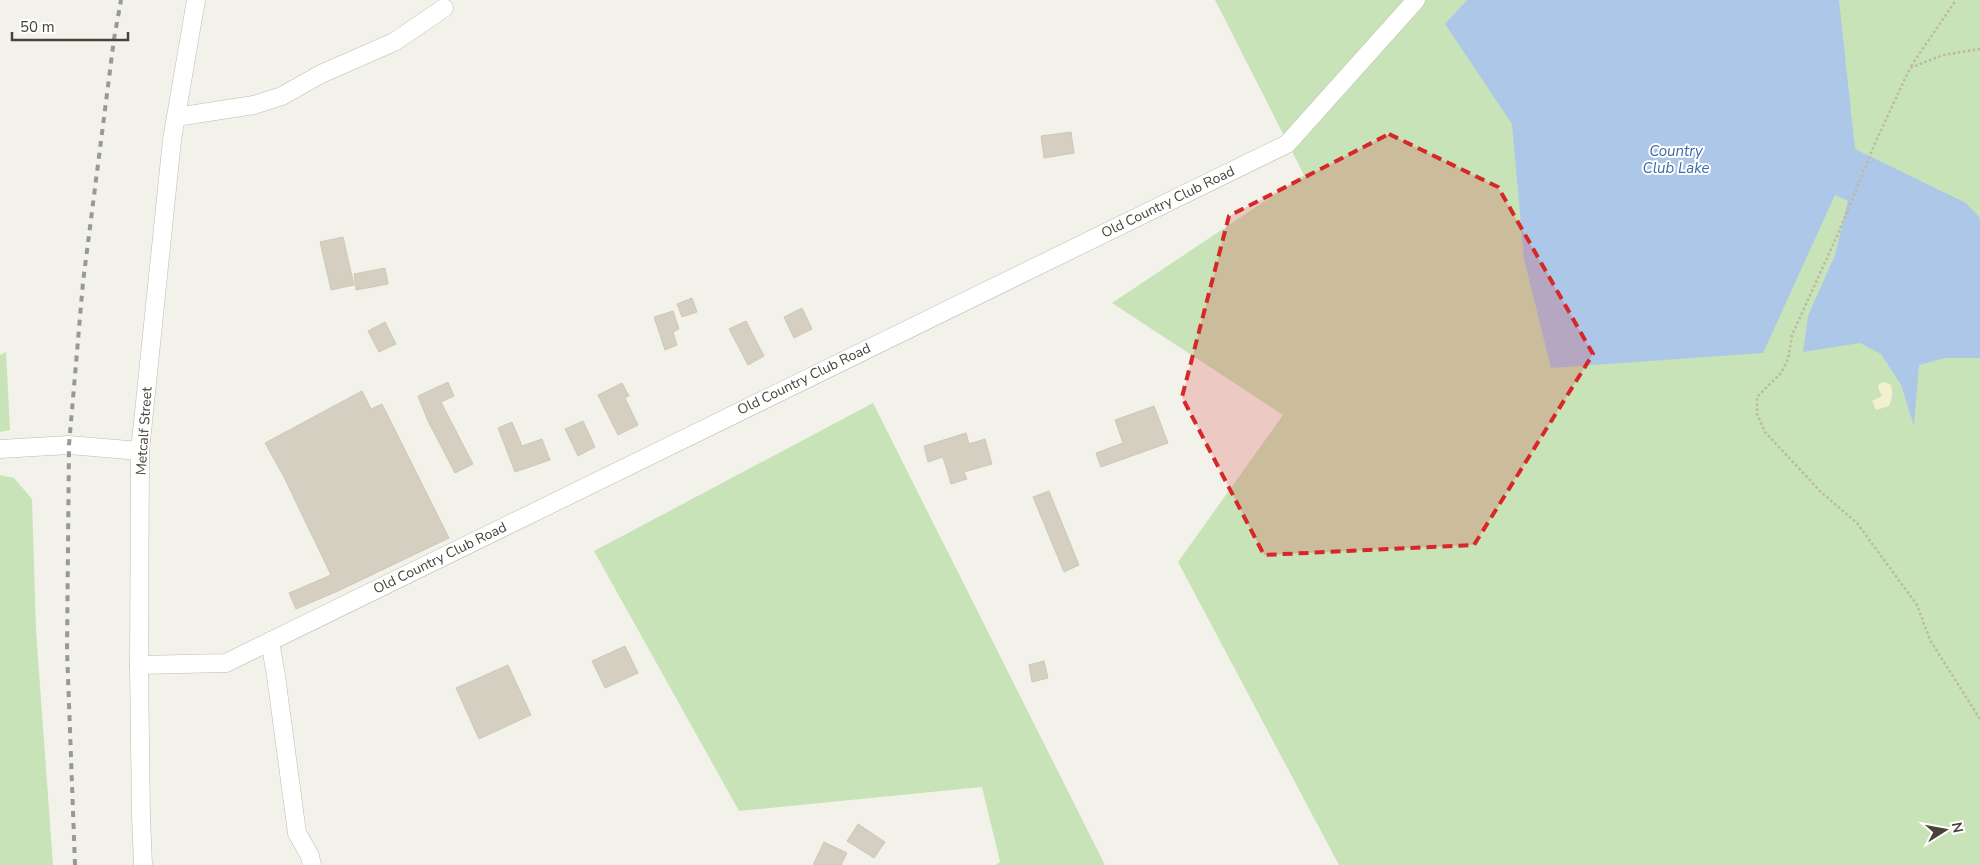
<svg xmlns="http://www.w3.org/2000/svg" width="1980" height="865" font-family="'Nunito Sans',sans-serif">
  <rect width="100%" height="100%" fill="#f3f2ea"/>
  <g fill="#c8e3b8">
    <path d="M1215 0H1980V865H1339L1178 562 1283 415 1112 303 1304 175Z"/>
    <path d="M6 352 10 430 0 432V355Z"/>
    <path d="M873 403 1105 865H995L1000 862 982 787 739 811 594 551Z"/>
    <path d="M0 475 14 478 32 499 36 630 53 865H0Z"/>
  </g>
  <path fill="#f3f1cb" d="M1884 382 1891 385C1893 393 1892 399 1889 406L1876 410 1872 401 1882 396 1878 388 1879 384Z"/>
  <path fill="#adc7e9" d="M1467 0H1839L1855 149 1966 203 1980 218V358H1945L1919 365 1914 426 1901 385 1881 354 1860 343 1803 352 1808 316 1835 255 1848 201 1835 195 1763 353 1551 368 1524 259 1512 124 1445 24Z"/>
  <g fill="#d4cfc1" stroke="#cec8b5">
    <path d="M1071 132 1074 153 1044 158 1041 136Z"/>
    <path d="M343 237 354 285 331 290 320 242Z"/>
    <path d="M385 268 388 284 356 290 354 274Z"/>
    <path d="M692 298 697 312 682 317 677 304Z"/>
    <path d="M802 308 812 329 794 338 784 317Z"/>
    <path d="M673 311 679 329 673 332 677 345 665 350 654 317Z"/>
    <path d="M746 321 764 356 748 365 729 329Z"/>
    <path d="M385 322 396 344 379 352 368 331Z"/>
    <path d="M448 382 454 396 441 402 473 464 455 473 428 421 418 396Z"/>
    <path d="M622 383 629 396 625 398 638 425 618 435 598 395Z"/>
    <path d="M362 391 371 409 382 404 449 538 338 591 296 609 289 593 331 575 284 477 265 443Z"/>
    <path d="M1154 406 1168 443 1101 467 1096 453 1123 443 1115 420Z"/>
    <path d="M583 421 595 447 578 456 565 429Z"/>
    <path d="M512 422 522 446 542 439 550 460 515 472 498 428Z"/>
    <path d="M966 433 969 444 985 439 992 464 964 472 967 479 951 484 943 457 928 462 924 446Z"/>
    <path d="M1049 491 1079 565 1064 572 1033 497Z"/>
    <path d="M625 646 638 673 605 688 592 661Z"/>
    <path d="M1044 661 1048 678 1032 682 1029 665Z"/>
    <path d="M508 665 531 715 479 739 456 688Z"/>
    <path d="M858 824 885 842 874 858 847 841Z"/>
    <path d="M824 842 847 853 841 865H813Z"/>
  </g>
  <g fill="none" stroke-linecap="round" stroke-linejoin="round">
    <g stroke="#bebbae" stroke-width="19">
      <g id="minor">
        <path d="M176 117 254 105 282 96 321 74 394 42 444 8"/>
        <path d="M0 449 69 445 140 451"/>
        <path d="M270 641 276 676 297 833 310 856 312 865"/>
        <path d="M139 665 226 663 1287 144 1416 0"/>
        <path d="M143 865 141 816 139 665 140 451 172 140 196 0"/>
      </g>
    </g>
    <g stroke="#beb9a0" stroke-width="2.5" stroke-dasharray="2.5 2.5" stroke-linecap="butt">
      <path d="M1980 49 1943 55 1910 68 1876 141 1837 236 1792 335 1788 359 1781 373 1757 397V414L1765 432 1821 492 1857 523 1917 605 1930 640 1980 719"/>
      <path d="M1911 66 1956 0"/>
    </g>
    <use href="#minor" stroke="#fff" stroke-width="18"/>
    <path stroke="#989898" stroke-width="4" stroke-dasharray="6 6" stroke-linecap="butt" d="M75 865 67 650 69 445 83 282 114 39 121 0"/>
  </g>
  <path fill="#d62828" fill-opacity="0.2" stroke="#d62828" stroke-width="4" stroke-dasharray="10 6" stroke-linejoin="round" d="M1389 134 1498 187 1593 354 1474 545 1264 555 1182 397 1229 216Z"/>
  <g text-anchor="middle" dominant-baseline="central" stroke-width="4" stroke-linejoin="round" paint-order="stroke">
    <g font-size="14" fill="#474339" stroke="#fff">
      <text transform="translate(1168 202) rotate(-26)">Old Country Club Road</text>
      <text transform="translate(804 379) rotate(-26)">Old Country Club Road</text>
      <text transform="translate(144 431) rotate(-86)">Metcalf Street</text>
      <text transform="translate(440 558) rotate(-26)">Old Country Club Road</text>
    </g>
    <g font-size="15" font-style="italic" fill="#3d69a7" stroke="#fff">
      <text x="1676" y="151">Country<tspan x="1676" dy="17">Club Lake</tspan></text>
    </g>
  </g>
  <g transform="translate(1945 830) rotate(79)" stroke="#ffffff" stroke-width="4" paint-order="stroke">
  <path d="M0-4L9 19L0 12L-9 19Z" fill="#474339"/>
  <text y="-8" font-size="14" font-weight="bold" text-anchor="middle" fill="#474339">N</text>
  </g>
  <path d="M12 32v8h116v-8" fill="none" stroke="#474339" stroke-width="2.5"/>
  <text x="20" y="32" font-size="15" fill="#474339" stroke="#ffffff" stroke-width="4" paint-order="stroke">50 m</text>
</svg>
